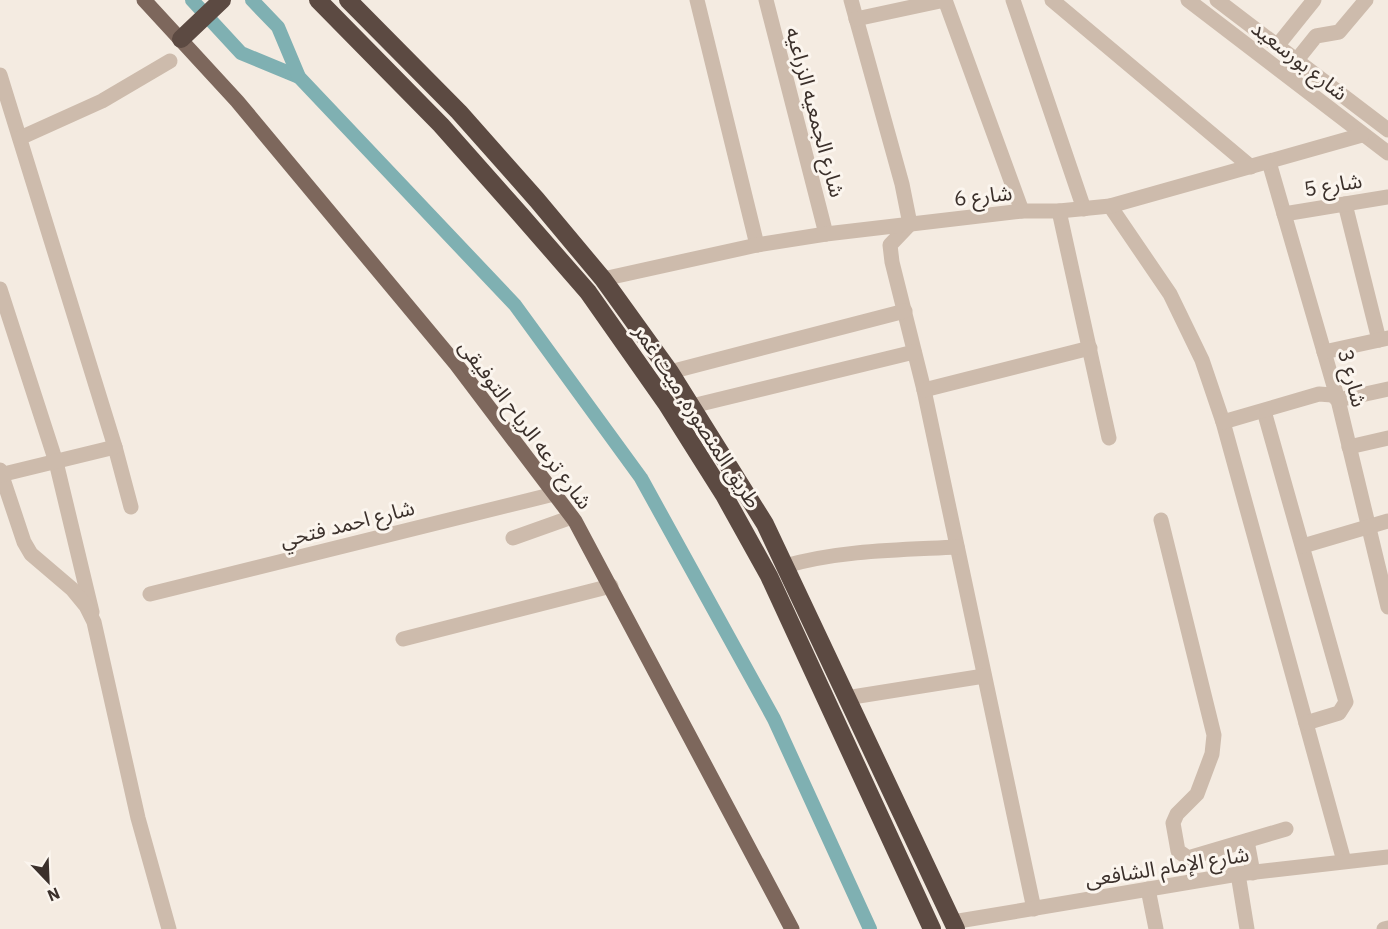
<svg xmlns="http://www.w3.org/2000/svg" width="1388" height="929" font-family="'IBM Plex Sans','Noto Sans Arabic',sans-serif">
  <rect width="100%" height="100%" fill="#f4ebe1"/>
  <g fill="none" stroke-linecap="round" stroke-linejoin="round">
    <g stroke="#7fb0b2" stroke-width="14">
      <path d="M192 0 241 53 299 77"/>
      <path d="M252 0 278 27 299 77 515 305 641 478 774 719 870 929"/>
    </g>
    <g stroke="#cdbbac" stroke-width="15">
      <path d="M697 0 757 245"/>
      <path d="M766 0 826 234"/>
      <path d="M851 0 902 184 910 224 890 245 892 262 924 390 1034 909"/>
      <path d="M945 0 1022 211"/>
      <path d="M1013 0 1084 209"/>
      <path d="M1052 0 1251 167"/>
      <path d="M1188 0 1388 153"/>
      <path d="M1217 0 1388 130"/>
      <path d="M856 19 945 0"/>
      <path d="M1277 46 1314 0"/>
      <path d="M1296 61 1316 36 1339 32 1366 0"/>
      <path d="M0 75 115 447 131 507"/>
      <path d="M20 138 102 101 170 61"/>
      <path d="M1269 162 1338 400 1388 607"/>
      <path d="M1345 204 1379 340"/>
      <path d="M1110 206 1170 294 1202 360 1223 422 1344 861"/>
      <path d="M1059 211 1109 438"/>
      <path d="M1284 214 1388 197"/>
      <path d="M603 279 757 245 826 234 1022 211H1059L1110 206 1362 135"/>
      <path d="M0 289 56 462 92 612"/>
      <path d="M1324 352 1388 338"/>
      <path d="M670 372 905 311"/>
      <path d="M924 390 1090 348"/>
      <path d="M692 406 914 352"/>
      <path d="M1264 411 1346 702 1339 713 1306 723"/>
      <path d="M1223 422 1319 394 1332 395 1338 400 1388 389"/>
      <path d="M1349 447 1388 438"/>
      <path d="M0 470 24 542 31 554 72 589 86 606 94 622 138 818 169 929"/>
      <path d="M0 475 115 447"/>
      <path d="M1161 520 1214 735 1212 754 1197 794 1177 814 1173 823 1178 851 1188 858 1286 829"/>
      <path d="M513 538 572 517"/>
      <path d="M1303 546 1388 521"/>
      <path d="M785 566C841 550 899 550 957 547"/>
      <path d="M150 594 554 494"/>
      <path d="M403 639 611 586"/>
      <path d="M846 698 984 676"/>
      <path d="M1247 841 1253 873"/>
      <path d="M1238 874 1247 929"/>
      <path d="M1148 889 1156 929"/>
      <path d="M953 922 1238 874 1388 857"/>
      <path d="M1384 929 1388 928"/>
    </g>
    <path stroke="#7d675c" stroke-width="15" d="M144 0 237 101 456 364 575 521 792 929"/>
    <g stroke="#5c4a42" stroke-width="18">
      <path d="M318 0 441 125 520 214 588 292 666 403 724 495 769 576 932 929"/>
      <path d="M348 0 459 112 537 200 603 279 670 372 765 524 956 929"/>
      <path d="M181 39 222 0"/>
    </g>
  </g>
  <g text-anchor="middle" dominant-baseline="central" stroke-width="6" stroke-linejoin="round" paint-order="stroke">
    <g font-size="21" fill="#3b302b" stroke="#fbf5ee">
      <text transform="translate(1300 60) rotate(38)">شارع بورسعيد</text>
      <text transform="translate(816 112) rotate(75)">شارع الجمعيه الزراعيه</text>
      <text transform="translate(1333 184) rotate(-9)">شارع 5</text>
      <text transform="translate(983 195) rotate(-6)">شارع 6</text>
      <text transform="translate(1353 378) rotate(75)">شارع 3</text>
      <text transform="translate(698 416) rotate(57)">طريق المنصوره, ميت غمر</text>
      <text transform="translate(526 424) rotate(53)">شارع ترعه الرياح التوفيقى</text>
      <text transform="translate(347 523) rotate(-14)">شارع احمد فتحي</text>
      <text transform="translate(1167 866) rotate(-9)">شارع الإمام الشافعى</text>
    </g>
  </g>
  <g transform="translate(48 881) rotate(157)" stroke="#fbf5ee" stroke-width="4.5" paint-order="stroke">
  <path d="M0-4.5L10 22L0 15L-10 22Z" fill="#3b302b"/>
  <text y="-9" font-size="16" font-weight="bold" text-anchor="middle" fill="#3b302b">N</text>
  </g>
</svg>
